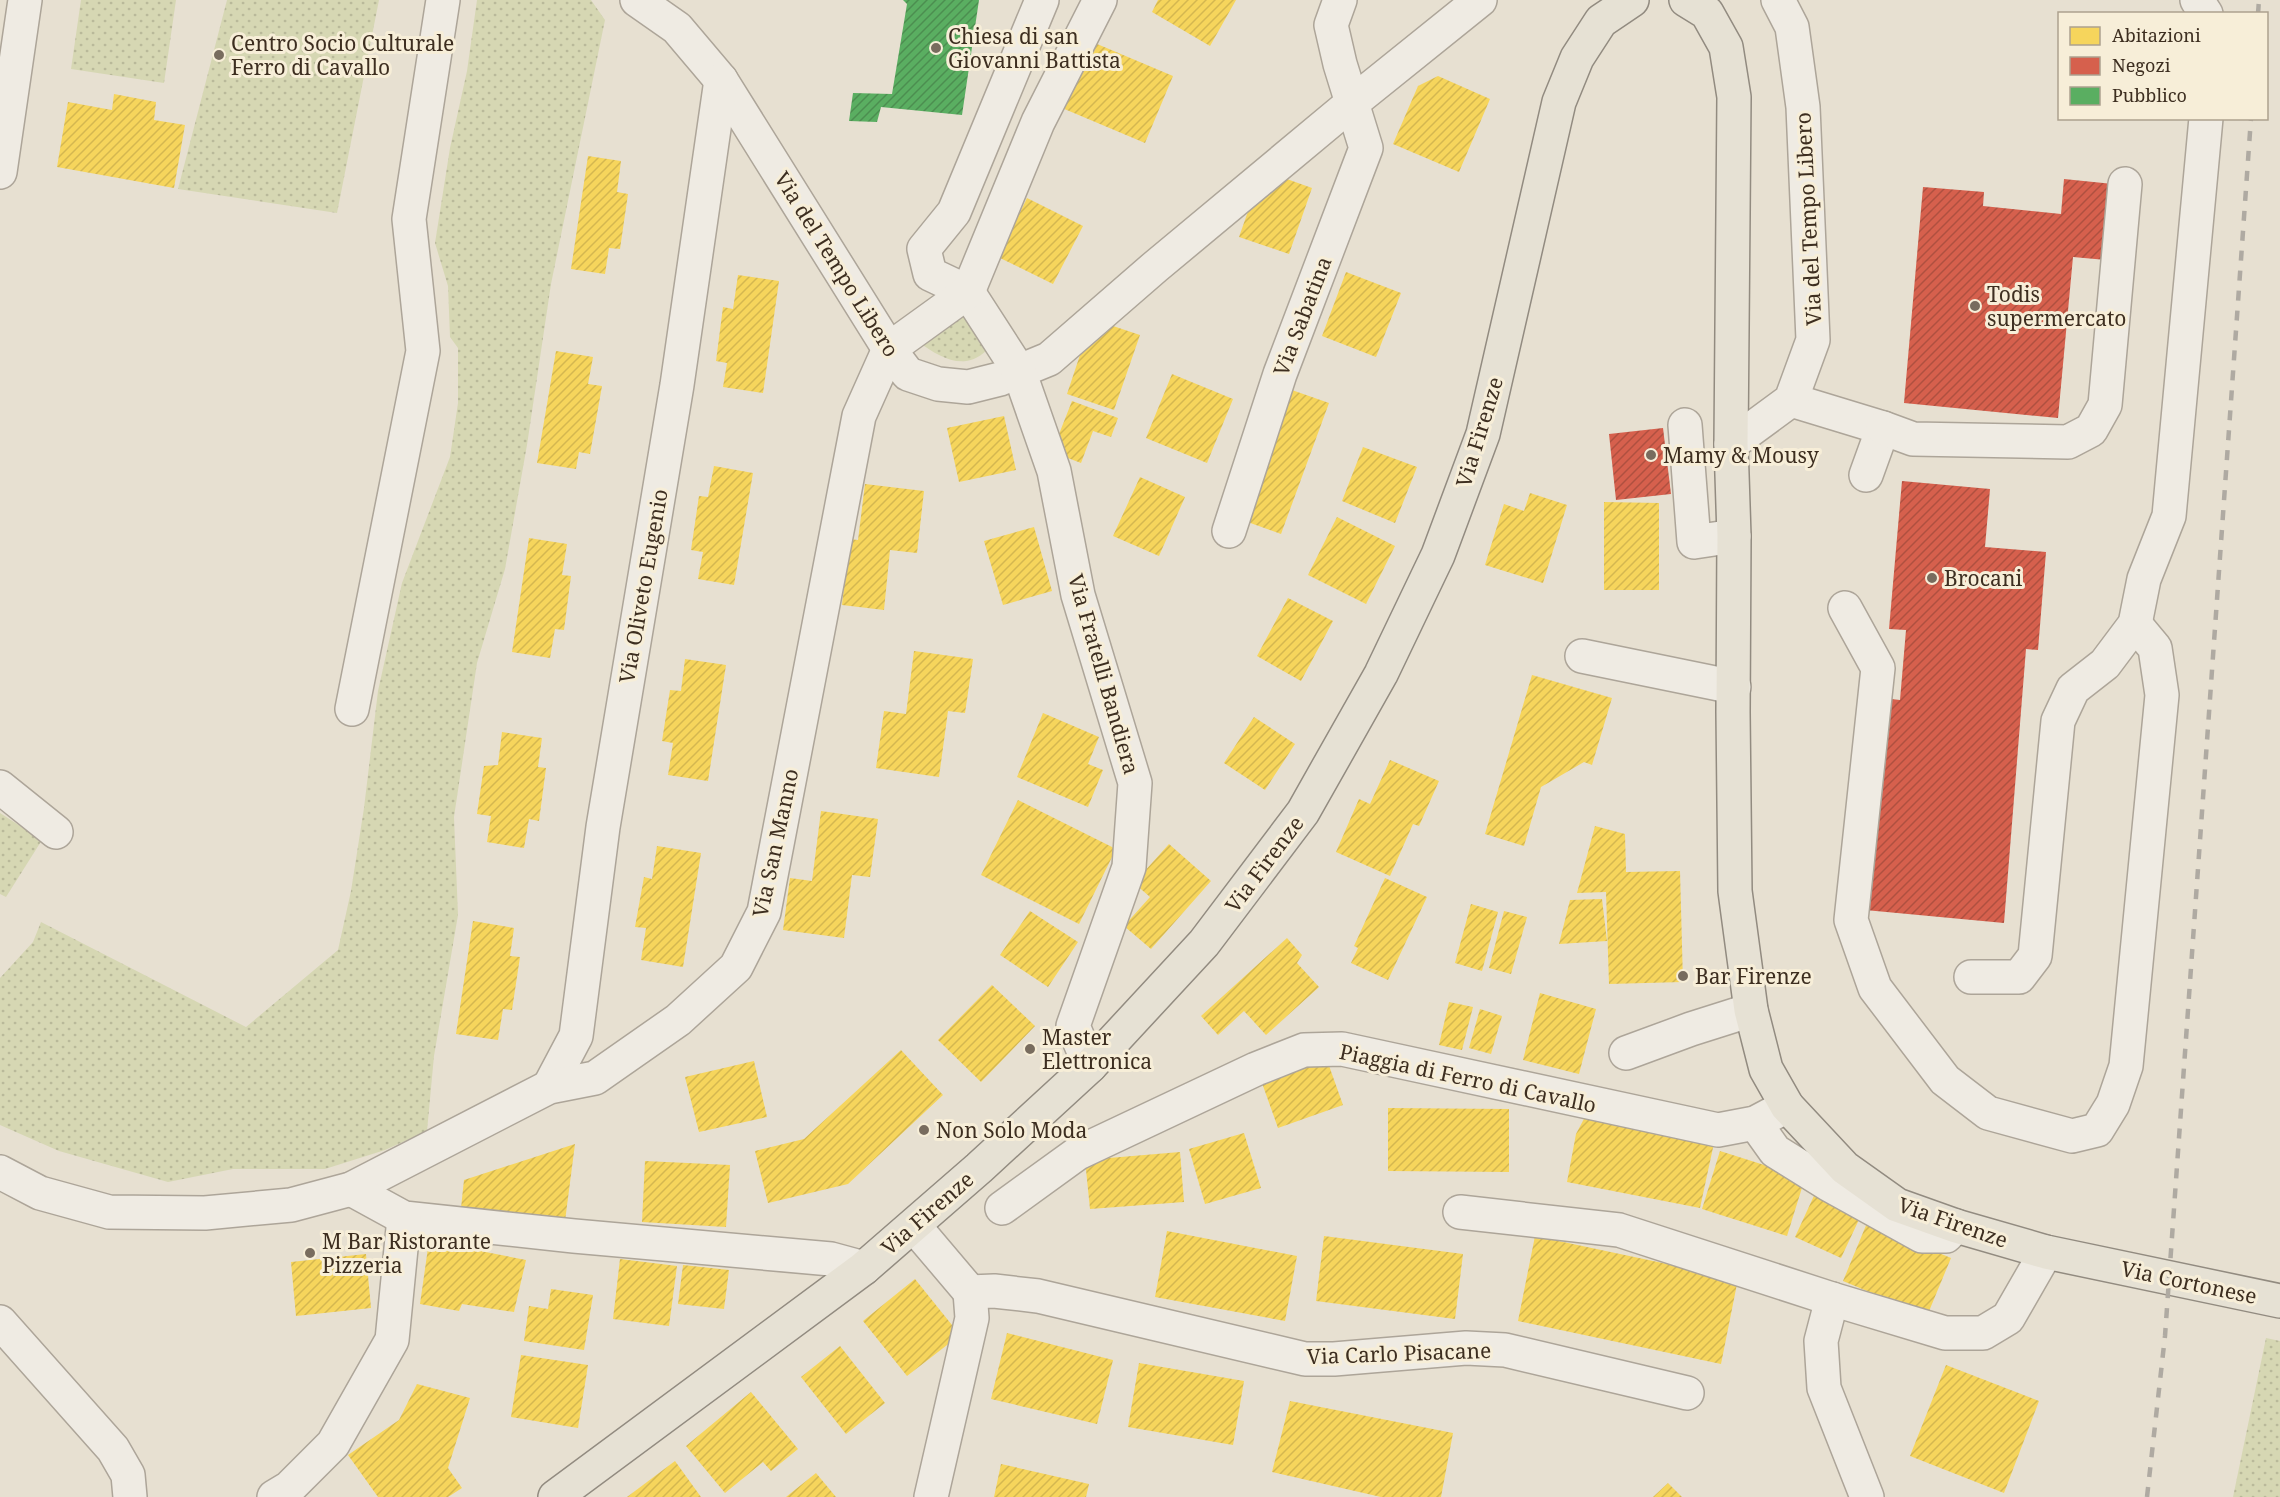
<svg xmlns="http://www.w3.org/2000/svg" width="2280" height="1497" font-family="'Noto Serif',serif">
  <defs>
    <pattern id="grass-dots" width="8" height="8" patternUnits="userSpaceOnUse" patternTransform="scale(1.5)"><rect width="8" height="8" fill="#d6d7b3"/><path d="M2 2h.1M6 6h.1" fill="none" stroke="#b9b99a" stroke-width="1.8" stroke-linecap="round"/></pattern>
    <pattern id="homes-hatch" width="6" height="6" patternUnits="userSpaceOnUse" patternTransform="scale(1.5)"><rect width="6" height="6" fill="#f6d55c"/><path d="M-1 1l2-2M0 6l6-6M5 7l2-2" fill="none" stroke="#d4b750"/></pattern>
    <pattern id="shops-hatch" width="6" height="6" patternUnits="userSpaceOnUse" patternTransform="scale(1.5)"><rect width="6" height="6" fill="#d6604d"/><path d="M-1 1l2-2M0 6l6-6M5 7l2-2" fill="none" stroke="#af5040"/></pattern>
    <pattern id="public-hatch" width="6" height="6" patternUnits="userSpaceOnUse" patternTransform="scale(1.5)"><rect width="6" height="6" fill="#5aae61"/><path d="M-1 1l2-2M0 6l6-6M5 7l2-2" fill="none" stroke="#4c8e50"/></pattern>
  </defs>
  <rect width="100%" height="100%" fill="#e7e0d1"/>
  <g fill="url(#grass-dots)">
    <path d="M81 0H176L164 83 71 69Z"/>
    <path d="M227 0H379L337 213 178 189Z"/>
    <path d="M477 0H591L605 20 551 284 527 445 505 569 477 663 454 817 458 915 434 1056 427 1131 385 1150 325 1169H233L168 1182 59 1151 0 1125V978L33 942 41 922 246 1027 338 950 351 891 364 808 378 691 402 583 450 457 458 403V348L450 337 448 286 435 243 450 148 467 71Z"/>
    <path d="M965 307 986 351C963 372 940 357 918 342Z"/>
    <path d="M0 813 42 840 6 897 0 894Z"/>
    <path d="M2266 1338 2280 1341V1497H2233Z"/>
  </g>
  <g fill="url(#homes-hatch)">
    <path d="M1158 0H1236L1210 46 1152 12Z"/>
    <path d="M1090 41 1173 76 1145 143 1062 108Z"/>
    <path d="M1438 76 1490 99 1459 172 1393 144 1418 86Z"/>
    <path d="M114 94 156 102 154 120 185 125 174 188 57 167 68 102 112 110Z"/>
    <path d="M588 156 621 161 617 192 628 194 620 249 609 248 605 274 571 269Z"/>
    <path d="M1284 178 1312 188 1289 254 1239 237 1252 200Z"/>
    <path d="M1027 198 1083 226 1053 284 998 257Z"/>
    <path d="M1346 272 1401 293 1376 357 1322 336Z"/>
    <path d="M738 275 779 281 763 393 723 387 727 363 716 361 723 307 733 309Z"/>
    <path d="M1107 324 1140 335 1114 410 1067 394 1085 340Z"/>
    <path d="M556 351 593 357 588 384 602 386 590 454 579 452 576 469 537 463Z"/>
    <path d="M1172 374 1233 399 1207 463 1146 438Z"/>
    <path d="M1289 389 1329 403 1281 534 1242 520Z"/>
    <path d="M1072 401 1118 418 1111 437 1093 431 1081 463 1052 452Z"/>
    <path d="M1004 416 1016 470 959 482 947 428Z"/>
    <path d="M1363 447 1417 467 1395 523 1342 501Z"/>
    <path d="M714 466 753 473 734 585 698 579 703 552 691 550 699 496 708 497Z"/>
    <path d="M1140 477 1185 497 1159 556 1113 536Z"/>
    <path d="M865 484 924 491 917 553 890 550 884 610 842 605 849 539 858 540Z"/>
    <path d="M1530 493 1567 505 1543 583 1485 565 1504 504 1524 511Z"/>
    <path d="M1604 502 1659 503V590H1604Z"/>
    <path d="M1337 517 1395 546 1366 604 1308 575Z"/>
    <path d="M1034 527 1052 591 1003 605 984 541Z"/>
    <path d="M529 538 567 544 562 575 571 576 564 630 555 629 550 658 512 652Z"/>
    <path d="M1288 598 1333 621 1301 681 1257 656Z"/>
    <path d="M914 651 973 659 965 713 948 711 939 777 876 768 884 711 906 714Z"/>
    <path d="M685 659 726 665 708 781 668 775 673 743 662 741 670 690 681 691Z"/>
    <path d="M1532 675 1612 698 1592 765 1584 762 1541 787 1524 846 1485 834Z"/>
    <path d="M1043 713 1099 737 1088 764 1103 770 1088 807 1017 777Z"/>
    <path d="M1254 717 1295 744 1265 790 1224 763Z"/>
    <path d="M502 732 542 738 538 767 546 768 539 821 529 819 524 848 487 842 491 816 477 814 484 766 498 765Z"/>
    <path d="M1390 760 1439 781 1419 826 1413 824 1390 876 1336 852 1359 799 1370 804Z"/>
    <path d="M1018 800 1116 849 1079 924 981 875Z"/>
    <path d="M821 811 878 819 870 877 852 875 844 938 783 930 790 878 812 881Z"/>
    <path d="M1595 826 1625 834 1626 872 1680 871 1683 982 1609 984 1606 892 1577 893Z"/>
    <path d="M1169 844 1211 881 1151 949 1124 926 1150 897 1134 883Z"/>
    <path d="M657 846 701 853 683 967 641 960 646 928 635 927 644 877 652 879Z"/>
    <path d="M1385 878 1427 897 1388 980 1351 963 1358 948 1354 946Z"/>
    <path d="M1602 899 1607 941 1559 944 1570 900Z"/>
    <path d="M1471 904 1498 912 1482 971 1455 963Z"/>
    <path d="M1030 911 1078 942 1048 987 1000 955Z"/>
    <path d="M1504 911 1527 917 1511 974 1489 968Z"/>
    <path d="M473 921 514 928 510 956 520 957 512 1010 503 1009 498 1040 456 1034Z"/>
    <path d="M1287 938 1302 955 1297 963 1319 987 1266 1035 1244 1011 1218 1035 1201 1016Z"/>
    <path d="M992 985 1035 1026 981 1082 938 1040Z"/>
    <path d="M1540 993 1596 1009 1579 1074 1523 1060Z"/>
    <path d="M1449 1002 1473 1007 1462 1050 1439 1045Z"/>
    <path d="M1480 1009 1502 1016 1491 1054 1469 1048Z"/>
    <path d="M901 1050 943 1095 848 1184 768 1203 755 1151 804 1139Z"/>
    <path d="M1327 1060 1343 1105 1278 1128 1262 1083Z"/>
    <path d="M754 1061 767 1117 699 1132 685 1077Z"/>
    <path d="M1388 1108 1509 1109V1172L1388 1171Z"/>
    <path d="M1586 1115 1714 1143 1700 1208 1567 1182 1576 1134Z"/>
    <path d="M1244 1133 1261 1188 1205 1204 1189 1149Z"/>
    <path d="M575 1144 565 1221 461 1208 464 1180Z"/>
    <path d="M1720 1151 1805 1178 1787 1236 1702 1209Z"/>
    <path d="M1180 1152 1184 1202 1090 1209 1085 1160Z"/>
    <path d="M645 1161 730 1165 726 1227 642 1222Z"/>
    <path d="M1818 1187 1864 1209 1841 1258 1795 1237Z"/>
    <path d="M1867 1223 1951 1258 1927 1316 1843 1281Z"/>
    <path d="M1167 1231 1297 1256 1285 1321 1155 1297Z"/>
    <path d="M1324 1236 1463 1254 1455 1319 1316 1301Z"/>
    <path d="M1535 1236 1738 1279 1721 1364 1518 1321Z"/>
    <path d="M429 1241 526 1260 514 1312 462 1304 459 1311 420 1304Z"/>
    <path d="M366 1254 371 1308 296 1316 291 1262Z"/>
    <path d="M620 1259 677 1266 669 1326 613 1319Z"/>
    <path d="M683 1265 729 1270 724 1309 678 1304Z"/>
    <path d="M915 1279 960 1335 907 1376 863 1321Z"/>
    <path d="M551 1289 593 1295 584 1350 524 1341 529 1306 548 1309Z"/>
    <path d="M1007 1333 1113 1360 1097 1424 991 1399Z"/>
    <path d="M840 1346 885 1403 846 1434 801 1377Z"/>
    <path d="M521 1355 588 1365 578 1428 511 1417Z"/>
    <path d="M1139 1363 1244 1381 1233 1445 1128 1427Z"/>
    <path d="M1946 1365 2039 1401 2004 1493 1910 1456Z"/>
    <path d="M417 1384 470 1398 448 1468 462 1488 448 1497H378L348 1455 399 1420Z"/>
    <path d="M751 1392 798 1449 771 1471 763 1462 725 1493 686 1446Z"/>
    <path d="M1290 1401 1453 1433 1441 1497H1381L1272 1472Z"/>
    <path d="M675 1461 701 1497H627Z"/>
    <path d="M1001 1464 1089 1484 1086 1497H994Z"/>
    <path d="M816 1473 836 1497H786Z"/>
    <path d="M1668 1483 1682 1497H1653Z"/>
  </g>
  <g fill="url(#shops-hatch)">
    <path d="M2064 179 2113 184 2106 260 2073 257 2058 418 1904 403 1923 187 1984 192 1983 206 2061 214Z"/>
    <path d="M1663 428 1671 494 1616 500 1609 434Z"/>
    <path d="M1902 481 1990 489 1985 547 2046 552 2038 650 2026 649 2004 923 1865 910 1883 698 1900 700 1906 630 1889 629Z"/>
  </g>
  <path fill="url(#public-hatch)" d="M903 0H979L962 115 881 107 877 122 849 121 853 93 892 94 907 4Z"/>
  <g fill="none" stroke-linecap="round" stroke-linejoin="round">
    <g stroke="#ada599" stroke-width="36">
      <g id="minor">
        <path d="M637 0 677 28 721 80 889 349 908 374 938 384 968 387 1000 379 1049 359 1155 267 1352 103 1480 0"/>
        <path d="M2197 0 2206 14"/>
        <path d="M0 172 25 0"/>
        <path d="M968 292 1019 371 1054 471 1078 595 1135 783 1129 867 1073 1026 1090 1066"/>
        <path d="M968 292 930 274 924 249 954 212 1042 0"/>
        <path d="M1791 400 1883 428 1866 475"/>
        <path d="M1685 425 1694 542 1734 536"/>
        <path d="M1883 428 1913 439 2068 442 2091 430 2105 405 2125 184"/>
        <path d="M1731 444 1791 400 1813 340 1803 107 1792 27 1778 0"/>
        <path d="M1229 531 1280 374 1366 148 1340 64 1331 25 1340 0"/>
        <path d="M1845 608 1878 668 1851 920 1875 988 1945 1080 1988 1113 2072 1136 2097 1130 2113 1104 2126 1066 2162 695 2155 648 2135 624"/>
        <path d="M1582 656 1734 687"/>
        <path d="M352 709 423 351 409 219 443 0"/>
        <path d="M0 787 56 832"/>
        <path d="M1971 977H2019L2035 956 2058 721 2073 689 2105 664 2135 624 2144 579 2169 516 2206 118"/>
        <path d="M1626 1053 1691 1029 1751 1010"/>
        <path d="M549 1087 576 1036 603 827 677 385 721 80"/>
        <path d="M1755 1123 1775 1151 1828 1184 1922 1236H1946L1956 1226"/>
        <path d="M0 1172 40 1193 109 1212 205 1213 291 1205 351 1189 549 1087 595 1078 678 1020 736 967 764 912 859 416 889 349 968 292 1038 122 1100 0"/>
        <path d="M351 1189 404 1218 574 1236 831 1259 864 1268"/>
        <path d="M1002 1208 1078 1153 1256 1069 1304 1050 1342 1049 1718 1130 1755 1123 1787 1106"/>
        <path d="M1460 1212 1619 1230 1832 1299 1945 1333H1983L2008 1318 2046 1252"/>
        <path d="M914 1226 970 1292"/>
        <path d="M970 1292 994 1291 1038 1296 1305 1359H1334L1466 1348 1505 1350 1687 1393"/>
        <path d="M1832 1299 1821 1341 1824 1388 1867 1497"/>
        <path d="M0 1322 113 1449 128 1475 130 1497"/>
        <path d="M274 1497 289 1488 333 1444 392 1340 404 1218"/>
        <path d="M931 1497 972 1318 970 1292"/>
      </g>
    </g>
    <g stroke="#928b80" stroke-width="36">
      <g id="major">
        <path d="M1686 0 1707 13 1726 47 1734 97 1731 444 1734 536 1733 712 1735 891 1751 1010 1766 1069 1787 1106 1845 1168 1897 1205 1956 1226 2046 1252 2280 1301"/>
        <path d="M555 1497 864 1268 979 1168 1090 1066 1204 943 1303 812 1381 674 1438 555 1483 434 1559 102 1577 58 1601 21 1632 0"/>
      </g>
    </g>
    <use href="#minor" stroke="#efebe3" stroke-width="33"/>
    <use href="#major" stroke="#e6e1d4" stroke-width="33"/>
    <g stroke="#afaaa2" stroke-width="4.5" stroke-dasharray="10 10" stroke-linecap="butt">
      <path d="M2258 14 2259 0"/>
      <path d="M2147 1497 2165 1336 2251 118"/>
    </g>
  </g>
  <g fill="#786c5e" stroke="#f7eed8" stroke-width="2">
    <circle cx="936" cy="48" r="6"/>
    <circle cx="219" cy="55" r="6"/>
    <circle cx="1975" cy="306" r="6"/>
    <circle cx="1651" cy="455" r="6"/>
    <circle cx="1932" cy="578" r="6"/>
    <circle cx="1683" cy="976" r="6"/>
    <circle cx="1030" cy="1049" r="6"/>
    <circle cx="924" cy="1130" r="6"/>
    <circle cx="310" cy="1253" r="6"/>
  </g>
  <g text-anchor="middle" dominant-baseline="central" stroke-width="6" stroke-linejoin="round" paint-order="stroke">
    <g font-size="21" fill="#3d2e20" stroke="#f7eed8" text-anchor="start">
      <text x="948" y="36">Chiesa di san<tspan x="948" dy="24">Giovanni Battista</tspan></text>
      <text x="231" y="43">Centro Socio Culturale<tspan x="231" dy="24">Ferro di Cavallo</tspan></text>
      <text x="1987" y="294">Todis<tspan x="1987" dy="24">supermercato</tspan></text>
      <text x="1663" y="455">Mamy &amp; Mousy</text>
      <text x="1944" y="578">Brocani</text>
      <text x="1695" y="976">Bar Firenze</text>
      <text x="1042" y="1037">Master<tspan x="1042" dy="24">Elettronica</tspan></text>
      <text x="936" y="1130">Non Solo Moda</text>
      <text x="322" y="1241">M Bar Ristorante<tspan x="322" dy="24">Pizzeria</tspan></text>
    </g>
    <g font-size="21" fill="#3d2e20" stroke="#f7eed8">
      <text transform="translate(1808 219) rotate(-93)">Via del Tempo Libero</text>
      <text transform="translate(837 264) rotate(58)">Via del Tempo Libero</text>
      <text transform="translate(1302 316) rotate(-69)">Via Sabatina</text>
      <text transform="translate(1479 432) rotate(-73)">Via Firenze</text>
      <text transform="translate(643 586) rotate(-80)">Via Oliveto Eugenio</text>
      <text transform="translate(1104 674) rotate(74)">Via Fratelli Bandiera</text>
      <text transform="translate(775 843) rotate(-78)">Via San Manno</text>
      <text transform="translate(1264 864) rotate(-53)">Via Firenze</text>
      <text transform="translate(1468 1078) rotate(12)">Piaggia di Ferro di Cavallo</text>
      <text transform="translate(927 1213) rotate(-41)">Via Firenze</text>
      <text transform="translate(1953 1222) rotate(19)">Via Firenze</text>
      <text transform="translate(2189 1282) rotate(12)">Via Cortonese</text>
      <text transform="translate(1399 1353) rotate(-2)">Via Carlo Pisacane</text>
    </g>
  </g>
  <rect x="2058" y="12" width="210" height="108" fill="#f7eed8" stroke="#ada18e" stroke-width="1.5"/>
  <rect x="2070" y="27" width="30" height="18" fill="#f6d55c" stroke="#ada18e" stroke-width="1.5"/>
  <text x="2112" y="42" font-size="18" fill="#3d2e20">Abitazioni</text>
  <rect x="2070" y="57" width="30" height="18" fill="#d6604d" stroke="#ada18e" stroke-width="1.5"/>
  <text x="2112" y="72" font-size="18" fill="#3d2e20">Negozi</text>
  <rect x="2070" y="87" width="30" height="18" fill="#5aae61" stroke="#ada18e" stroke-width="1.5"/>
  <text x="2112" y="102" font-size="18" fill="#3d2e20">Pubblico</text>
</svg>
